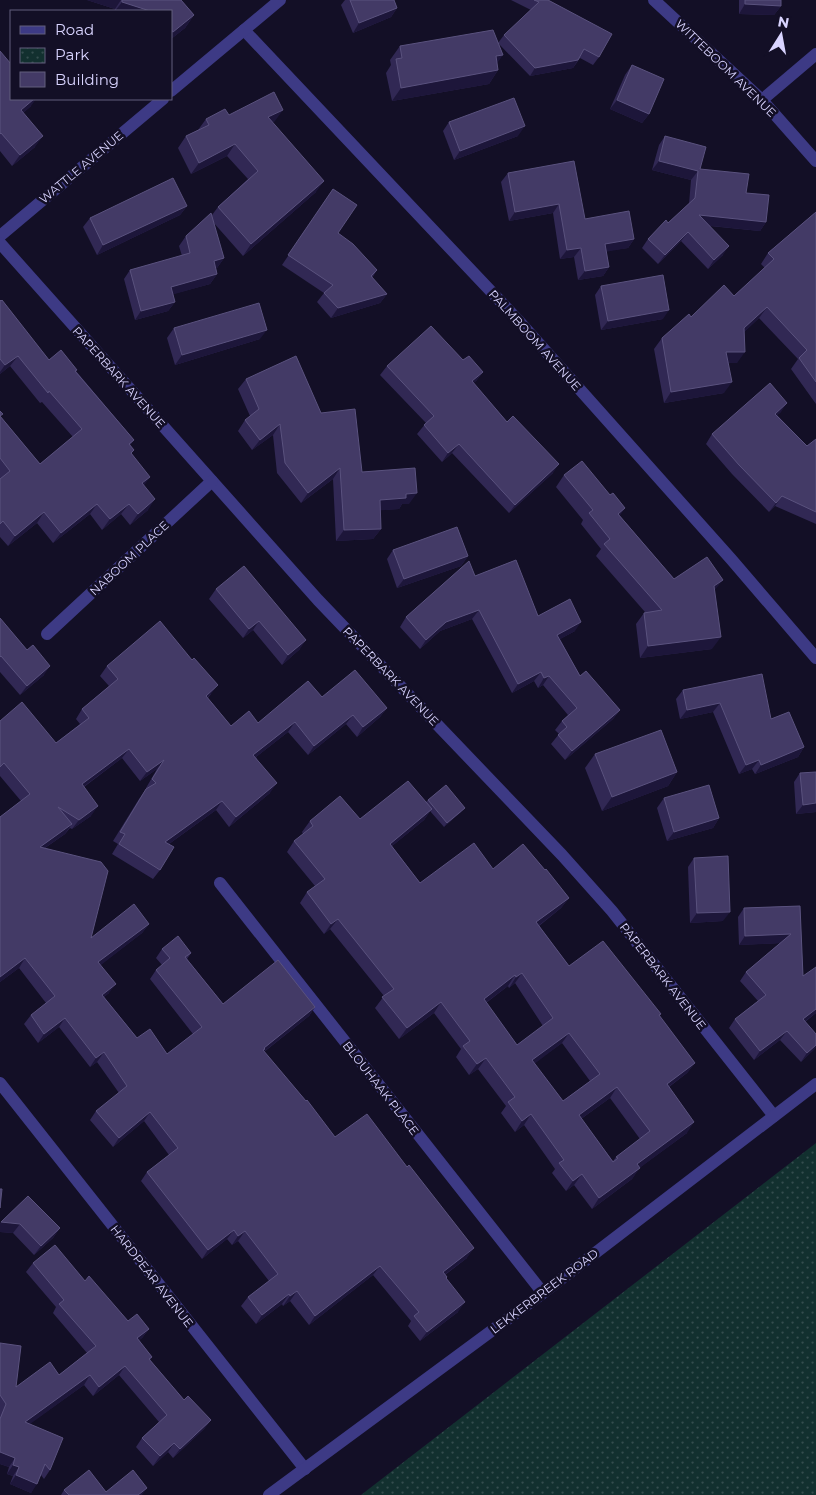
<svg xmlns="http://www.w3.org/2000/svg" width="816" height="1495" font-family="Montserrat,sans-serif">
  <defs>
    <pattern id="park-dots" width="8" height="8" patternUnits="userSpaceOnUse" patternTransform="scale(1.25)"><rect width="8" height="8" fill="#12302f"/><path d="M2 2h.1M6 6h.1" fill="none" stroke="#344d4e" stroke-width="1.8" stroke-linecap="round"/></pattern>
  </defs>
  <rect width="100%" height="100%" fill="#130f26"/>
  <path fill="url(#park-dots)" d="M816 1143V1495H361Z"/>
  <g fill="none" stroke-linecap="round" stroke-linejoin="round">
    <g stroke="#3d3a85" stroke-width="12">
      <path d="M654 0 762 100 816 161"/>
      <path d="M244 30 517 319 731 559 816 658"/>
      <path d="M171 91 280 0"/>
      <path d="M762 100 816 54"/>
      <path d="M0 236 163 99"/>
      <path d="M0 243 318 600 562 855 612 911 774 1116"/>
      <path d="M47 634 212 481"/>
      <path d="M220 883 543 1293"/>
      <path d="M0 1083 305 1469"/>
      <path d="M269 1495 543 1293 816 1084"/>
    </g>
  </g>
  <g fill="#312854" fill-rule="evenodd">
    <path d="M87 0H181L194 15 185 28 171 39V11H114L115 9Z"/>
    <path d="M345 0H394L397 8 391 17 353 33 341 5Z"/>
    <path d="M511 0H548L599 57 593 65 580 58 573 68 530 76 498 43 504 35 531 10Z"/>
    <path d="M739 0H781V6L774 15 739 14Z"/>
    <path d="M400 46 497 63 498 70 489 84 392 101 386 73 391 65 390 60Z"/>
    <path d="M0 51 31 106 23 113 35 147 12 166 0 151Z"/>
    <path d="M632 65 649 114 642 123 610 109 625 75Z"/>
    <path d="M229 115 275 121 272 122 316 192 243 256 213 222 224 258 217 268H216L217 274 210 284 173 294 175 302 168 311 135 320 124 279 130 270 182 256 179 246 186 236 212 215 218 207 248 179 227 156 191 174 178 148 186 136 198 130 206 119Z"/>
    <path d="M449 122 518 136 454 160 443 131Z"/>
    <path d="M665 136 700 169 746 193 766 222 760 231 710 226 723 255 708 269 681 241 658 264 642 248 648 239 668 223 689 204 691 180 652 170 659 145Z"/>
    <path d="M508 173 585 219 634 239 628 248 606 251 609 267 603 276 578 280 574 257 560 259 553 213 509 221 501 182Z"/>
    <path d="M333 189 338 233 377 270 372 278 387 294 380 303 331 318 317 302 324 293 282 265Z"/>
    <path d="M187 206 180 215 97 255 83 227 90 218Z"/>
    <path d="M816 212V404L791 369 798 359 759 318 744 332 737 363H728L724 393 664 403 654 349 662 338 691 317 734 296 765 268 761 264 768 253Z"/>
    <path d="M601 286 663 319 601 330 595 295Z"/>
    <path d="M0 300 49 360 76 371 134 440 130 445 134 450 131 454 144 485 148 510 130 525 121 514 102 530 90 514 53 543 37 523 8 546 0 537V479L1 478H0V411L1 417 40 464 73 437 42 402 40 403 10 366 0 374Z"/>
    <path d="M174 328 260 339 175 365 167 338Z"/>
    <path d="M463 360 483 372 476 381 473 383 507 422 553 473 509 513 452 453 442 462 417 434 426 423 380 375 387 366Z"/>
    <path d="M246 379 321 413 362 472 409 504H402L399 509 380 510 381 529 373 539 336 541 333 479 301 503 277 473 273 435 252 450 238 431 245 420 250 416 238 389Z"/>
    <path d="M781 412 777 415 807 446 816 439V524L775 506 769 512 732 474 706 444 712 434Z"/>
    <path d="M564 475 620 516 674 579 715 591 712 649 640 658 636 624 644 613 645 612 596 556 601 549 581 524 583 520 556 487Z"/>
    <path d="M393 550 468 556 461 566 397 588 387 559Z"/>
    <path d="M475 576 538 616 575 631 560 639 580 676 620 710 613 719 565 760 551 744 559 734 555 730 562 721 568 715 543 685 538 688 534 681 512 693 472 619 440 631 420 649 400 627 406 617Z"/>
    <path d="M216 589 300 649 282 665 253 630 243 638 209 599Z"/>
    <path d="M0 618 44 675 20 695 0 672Z"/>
    <path d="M107 666 211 694 208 698 231 726 258 723 322 697 387 708 380 717 357 737 346 724 308 755 288 732 256 757 270 793 229 827 216 810 169 844 160 870 153 879 112 854 118 844 113 841 139 799 146 789V788L157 769 140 781 122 758 84 787 91 816 72 829 70 828 65 834 45 848 91 938 149 924 142 933 100 965 109 993 104 997 137 1038 167 1054 193 1034 150 979 156 970 162 965 156 958 162 949 191 953 187 959 223 1004 315 1007 309 1016 264 1052 335 1137 467 1258 445 1275 458 1312 420 1341 408 1326 411 1321 373 1275 309 1325 290 1301 283 1306 282 1304 256 1324 241 1306 248 1297 269 1281 238 1241 232 1245 227 1239 202 1259 141 1181 147 1172 169 1155 144 1121 113 1147 90 1120 96 1111 119 1093 97 1062 90 1067 59 1027 38 1043 24 1024 31 1015 46 1003 19 968 0 982V817L21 801 0 776V721L56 743 80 724 76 719 82 709 109 686 100 676Z"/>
    <path d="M683 690 771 719 804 747 798 757 755 774 752 769 739 774 713 712 680 719 676 699Z"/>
    <path d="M595 754 677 772 668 786 602 811 585 768Z"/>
    <path d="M800 773 816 812 796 814 794 782Z"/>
    <path d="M664 798 719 818 713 828 667 841 657 808Z"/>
    <path d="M428 800 461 812 444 827 430 811 424 820 392 846 420 883 493 869 545 870 569 898 561 908 539 926 569 966 661 1014 659 1016 695 1063 687 1073 669 1087 687 1133 639 1168 632 1179 592 1209 574 1185 566 1191 552 1173 555 1169 524 1125 515 1132 501 1113 506 1106 478 1069 469 1075 456 1057 461 1049 434 1013 399 1039 375 1008 384 996 330 929 324 934 300 903 307 892 315 886 287 852 294 841 303 834 302 832 310 821 360 819 426 802ZM515 983 543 1026 517 1045 486 1003 508 986 509 988ZM562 1043 590 1081 563 1101 534 1063ZM610 1098 640 1139 616 1157 613 1161 581 1119Z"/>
    <path d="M694 858 723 921 690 923 688 867Z"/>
    <path d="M800 906 803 976 816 1013 805 1022 816 1045V1047L801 1062 780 1040 754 1060 729 1028 735 1019 758 1001 740 981 746 972 780 943 739 945 738 917 744 908Z"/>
    <path d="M1 1222 60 1228 53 1238 34 1255 13 1233 0 1232V1224Z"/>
    <path d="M33 1263 85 1281 128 1321 149 1329 142 1338 139 1340 152 1357 150 1360 184 1400 211 1420 204 1429 173 1458 168 1452 153 1466 136 1447 142 1438 159 1422 119 1375 93 1396 84 1385 29 1424 50 1470 44 1479 41 1475 31 1493 10 1484 13 1476 7 1474 9 1467 0 1464V1343L16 1387 59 1375 87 1353 53 1313 56 1307 26 1272Z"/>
    <path d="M64 1490 142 1495H61Z"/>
  </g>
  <g fill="#1d163a">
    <path d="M87 0H121L115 9Z"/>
    <path d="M122 2 150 11H115Z"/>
    <path d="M745 4 781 6 774 15 739 14Z"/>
    <path d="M397 8 391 17 353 33 359 23Z"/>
    <path d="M194 15 185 28 171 39V35L173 32Z"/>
    <path d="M503 55 493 69 496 56Z"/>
    <path d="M578 60 573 68 530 76 535 68Z"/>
    <path d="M498 70 489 84 392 101 401 88Z"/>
    <path d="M34 99H36L31 106 14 121 21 110Z"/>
    <path d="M617 100 649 114 642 123 610 109Z"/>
    <path d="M283 110 275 121 260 128 268 117Z"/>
    <path d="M525 126 518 136 454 160 460 151Z"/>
    <path d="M43 136 35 147 12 166 20 155Z"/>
    <path d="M235 144 227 156 191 174 199 163Z"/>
    <path d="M659 161 698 171 691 180 652 170Z"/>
    <path d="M324 181 316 192 243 256 251 244Z"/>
    <path d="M559 204 553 213 509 221 515 212Z"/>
    <path d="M187 206 180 215 97 255 103 245Z"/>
    <path d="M699 215 766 222 760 231 693 224Z"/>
    <path d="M688 232 681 241 658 264 665 255Z"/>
    <path d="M634 239 628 248 599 253 605 244Z"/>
    <path d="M729 246 723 255 708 269 714 260Z"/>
    <path d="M581 248 574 257 560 259 567 250Z"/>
    <path d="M224 258 217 268 207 271 214 261Z"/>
    <path d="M609 267 603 276 578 280 585 271Z"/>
    <path d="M217 274 210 284 164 297 171 287Z"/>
    <path d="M387 294 380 303 331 318 338 308Z"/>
    <path d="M175 302 168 311 135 320 141 311Z"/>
    <path d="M767 307 759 318 737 339 744 328Z"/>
    <path d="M669 310 663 319 601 330 608 321Z"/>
    <path d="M267 330 260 339 175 365 182 355Z"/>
    <path d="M726 352H745L737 363H718Z"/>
    <path d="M18 356 10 366 0 374V372L5 365Z"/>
    <path d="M483 372 476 381 465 390 472 381Z"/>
    <path d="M732 382 724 393 664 403 671 392Z"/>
    <path d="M787 403 781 412 768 423 775 414Z"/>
    <path d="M280 424 273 435 252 450 260 440Z"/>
    <path d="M459 444 452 453 442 462 448 453Z"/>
    <path d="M559 464 553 473 509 513 515 505Z"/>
    <path d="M340 468 333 479 301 503 308 493Z"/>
    <path d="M150 477 143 487 142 483Z"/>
    <path d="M417 493 409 504H402L399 509 372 511 380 500 406 494Z"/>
    <path d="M782 496 775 506 769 512 776 503Z"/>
    <path d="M155 499 148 510 130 525 138 514Z"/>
    <path d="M97 504 90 514 53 543 61 533Z"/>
    <path d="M129 504 121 514 102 530 110 519Z"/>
    <path d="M625 508 617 520 618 514Z"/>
    <path d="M44 512 37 523 8 546 15 536Z"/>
    <path d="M381 529 373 539 336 541 344 530Z"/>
    <path d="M468 556 461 566 397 588 404 579Z"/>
    <path d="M723 580 714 591V586Z"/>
    <path d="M479 610 472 619 440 631 420 649 426 640 446 622Z"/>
    <path d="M259 621 253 630 243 638 249 629Z"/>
    <path d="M581 622 575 631 551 644 557 635Z"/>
    <path d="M721 637 712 649 640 658 648 646Z"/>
    <path d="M306 640 300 649 282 665 288 655Z"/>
    <path d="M50 666 44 675 20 695 27 686Z"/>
    <path d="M541 672 534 681 512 693 518 684Z"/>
    <path d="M549 676 543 685 538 688 544 678Z"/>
    <path d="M218 685 211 694 199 705 206 696Z"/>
    <path d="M720 703 713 712 680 719 687 710Z"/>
    <path d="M387 708 380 717 357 737 363 727Z"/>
    <path d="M620 710 613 719 565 760 572 751Z"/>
    <path d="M353 715 346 724 308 755 314 746Z"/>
    <path d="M295 722 288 732 247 764 253 755Z"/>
    <path d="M804 747 798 757 755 774 761 765Z"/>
    <path d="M129 749 122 758 75 793 82 784Z"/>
    <path d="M164 760 157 769 140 781 147 772Z"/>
    <path d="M759 760 752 769 739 774 746 765Z"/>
    <path d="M677 772 668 786 602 811 612 797Z"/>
    <path d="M277 783 270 793 229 827 236 817Z"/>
    <path d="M222 801 216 810 159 851 165 842Z"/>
    <path d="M816 803V812L796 814 803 805Z"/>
    <path d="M98 806 91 816 72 829 79 820Z"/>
    <path d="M465 808 461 812 444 827 447 823Z"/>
    <path d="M432 809 424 820 382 854 390 844Z"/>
    <path d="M719 818 713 828 667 841 674 832Z"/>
    <path d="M72 824 65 834 33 856 40 847Z"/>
    <path d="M569 898 561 908 529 933 536 922Z"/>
    <path d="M730 912 723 921 690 923 697 913Z"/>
    <path d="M338 919 330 929 324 934 331 924Z"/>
    <path d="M149 924 142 933 92 972 98 962Z"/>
    <path d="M791 934 784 943 739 945 745 936Z"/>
    <path d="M25 958 19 968 0 982V977Z"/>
    <path d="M522 973 515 983 509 988 516 977Z"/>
    <path d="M515 975 508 986 476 1010 484 999Z"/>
    <path d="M116 984 109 993 95 1004 102 995Z"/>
    <path d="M441 1002 434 1013 399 1039 407 1028Z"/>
    <path d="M315 1007 309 1016 261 1054 264 1048Z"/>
    <path d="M816 1009V1013L796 1028 803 1019Z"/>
    <path d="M65 1018 59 1027 38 1043 44 1034Z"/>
    <path d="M787 1031 780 1040 754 1060 760 1051Z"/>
    <path d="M569 1033 562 1043 525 1071 532 1060Z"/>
    <path d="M816 1045V1047L815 1049 801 1062 807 1053Z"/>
    <path d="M104 1052 97 1062 90 1067 96 1058Z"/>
    <path d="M486 1058 478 1069 469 1075 477 1064Z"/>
    <path d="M695 1063 687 1073 659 1094 667 1084Z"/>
    <path d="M617 1087 610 1098 571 1126 579 1115Z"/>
    <path d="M150 1112 144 1121 113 1147 119 1138Z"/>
    <path d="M531 1114 524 1125 515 1132 522 1121Z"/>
    <path d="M694 1122 687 1133 630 1175 637 1164Z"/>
    <path d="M640 1168 632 1179 592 1209 599 1198Z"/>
    <path d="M582 1174 574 1185 566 1191 573 1181Z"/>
    <path d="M1 1222 20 1224 13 1233 0 1232V1224Z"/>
    <path d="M60 1228 53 1238 34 1255 41 1246Z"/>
    <path d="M234 1230 227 1239 202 1259 208 1250Z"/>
    <path d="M245 1231 238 1241 232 1245 238 1236Z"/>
    <path d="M474 1248 467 1258 436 1281 443 1272Z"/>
    <path d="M380 1266 373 1275 309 1325 315 1316Z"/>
    <path d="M297 1291 290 1301 283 1306 290 1296Z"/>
    <path d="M289 1294 282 1304 256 1324 262 1315Z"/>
    <path d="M465 1302 458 1312 420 1341 427 1332Z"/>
    <path d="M149 1329 142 1338 131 1347 137 1338Z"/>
    <path d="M125 1366 119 1375 93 1396 99 1387Z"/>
    <path d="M90 1375 84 1385 19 1432 25 1422Z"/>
    <path d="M211 1420 204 1429 173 1458 180 1449Z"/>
    <path d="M174 1443 168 1452 153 1466 160 1456Z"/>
    <path d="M0 1452 15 1458 9 1467 0 1464Z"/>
    <path d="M13 1465 19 1467 13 1476 7 1474Z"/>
    <path d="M16 1475 37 1484 31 1493 10 1484Z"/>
    <path d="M147 1488 142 1495H138Z"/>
  </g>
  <g fill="#433a66" stroke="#5a527e" fill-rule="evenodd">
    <path d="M122 0H181L194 15 173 32 171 29V11H150L122 2Z"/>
    <path d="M350 0H394L397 8 359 23Z"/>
    <path d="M534 0H548L612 34 599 57 584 49 578 60 535 68 504 35 539 2Z"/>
    <path d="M745 0H781V6L745 4Z"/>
    <path d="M493 30 503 55 496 56 498 70 401 88 396 59 402 58 400 46Z"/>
    <path d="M0 51 11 64V99H34L21 110 43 136 20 155 1 133 0 134Z"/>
    <path d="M632 65 664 79 649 114 617 100Z"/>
    <path d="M274 92 283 110 268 117 324 181 251 244 218 207 258 171 235 144 199 163 186 136 209 125 206 119 225 109 229 115Z"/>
    <path d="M514 98 525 126 460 151 449 122Z"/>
    <path d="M665 136 706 147 700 169 749 174 746 193 769 195 766 222 699 215 729 246 714 260 688 232 665 255 648 239 666 220 668 223 695 198 698 171 659 161Z"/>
    <path d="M574 161 585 219 629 211 634 239 605 244 609 267 585 271 581 248 567 250 559 204 515 212 508 173Z"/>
    <path d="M173 178 187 206 103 245 90 218Z"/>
    <path d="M333 189 357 205 338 233 353 244 377 270 371 276 387 294 338 308 324 293 333 285 288 255Z"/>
    <path d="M816 212V382L799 358 807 350 767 307 744 328 745 352H726L732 382 671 392 662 338 689 314 691 317 724 285 734 296 774 259 768 253Z"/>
    <path d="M211 213 224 258 214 261 217 274 171 287 175 302 141 311 130 270 190 253 186 236Z"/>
    <path d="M663 275 669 310 608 321 601 286Z"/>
    <path d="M0 300 1 301 2 300 49 360 61 350 77 370 75 371 134 440 129 444 134 450 131 453 150 477 142 483 155 499 138 514 129 504 110 519 97 504 61 533 44 512 15 536 3 521 0 524V479L10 471 0 458V411L3 414 0 416 40 464 82 429 49 391 48 393 18 356 5 365 0 359Z"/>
    <path d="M259 303 267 330 182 355 174 328Z"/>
    <path d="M431 326 463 360 469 356 483 372 472 381 507 422 513 416 559 464 515 505 459 444 448 453 424 425 434 416 387 366Z"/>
    <path d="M296 356 321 413 355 409 362 472 415 468 417 493 406 494V498L380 500 381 529 344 530 340 468 308 493 285 463 280 424 260 440 245 420 259 409 246 379Z"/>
    <path d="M770 383 787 403 775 414 807 446 816 439V512L782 496 776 503 739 465 712 434Z"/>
    <path d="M582 461 610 495 613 493 625 508 618 514 674 579 707 557 723 580 714 586 721 637 648 646 644 613 662 610 604 544 610 539 589 513 593 510 564 475Z"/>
    <path d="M457 527 468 556 404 579 393 550Z"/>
    <path d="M516 560 538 616 570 599 581 622 557 635 580 676 586 671 620 710 572 751 558 735 567 727 562 721 577 708 549 676 544 678 541 672 518 684 479 610 446 622 426 640 406 617 469 561 475 576Z"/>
    <path d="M244 566 306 640 288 655 259 621 249 629 216 589Z"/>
    <path d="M0 618 27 650 33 645 50 666 27 686 1 656 0 657Z"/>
    <path d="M160 621 192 660 194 658 218 685 206 696 231 726 249 711 258 723 308 681 322 697 355 670 387 708 363 727 353 715 314 746 295 722 253 755 277 783 236 817 222 801 165 842 174 847 160 870 119 844 125 834 120 832 146 789 156 783 152 779 164 760 147 772 129 749 82 784 98 806 79 820 58 807 72 824 40 847 101 862 108 871 91 938 134 904 149 924 98 962 116 984 102 995 137 1038 150 1029 167 1054 202 1027 156 970 170 958 162 949 178 936 191 953 185 957 223 1004 278 960 315 1007 264 1048 265 1049 263 1050 306 1101 307 1100 335 1137 367 1114 407 1167 409 1165 474 1248 443 1272 447 1277 446 1278 465 1302 427 1332 414 1316 419 1312 380 1266 315 1316 297 1291 290 1296 289 1294 262 1315 248 1297 278 1274 245 1231 238 1236 234 1230 208 1250 147 1172 178 1148 150 1112 119 1138 96 1111 127 1086 104 1052 96 1058 65 1018 44 1034 31 1015 55 996 25 958 0 977V817L30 794 4 763 0 767V721L22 702 56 743 89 718 82 709 118 679 107 666Z"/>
    <path d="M762 674 771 719 789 712 804 747 761 765 759 760 746 765 720 703 687 710 683 690Z"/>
    <path d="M661 730 677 772 612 797 595 754Z"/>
    <path d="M816 772V803L803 805 800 773Z"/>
    <path d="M408 781 432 809 390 844 420 883 474 843 493 869 523 844 545 870 546 869 569 898 536 922 569 966 603 941 661 1014 659 1015 695 1063 667 1084 694 1122 637 1164 640 1168 599 1198 582 1174 573 1181 559 1163 564 1160 531 1114 522 1121 508 1102 515 1097 486 1058 477 1064 463 1046 470 1041 441 1002 407 1028 382 997 394 989 338 919 331 924 307 892 325 879 294 841 313 826 310 821 340 796 360 819ZM522 973 553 1018 517 1045 484 999 515 975 516 977ZM569 1033 600 1074 563 1101 532 1060ZM617 1087 650 1131 616 1157 618 1158 613 1162 579 1115Z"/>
    <path d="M446 785 465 808 447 823 428 800Z"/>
    <path d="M709 785 719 818 674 832 664 798Z"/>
    <path d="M728 856 730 912 697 913 694 858Z"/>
    <path d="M800 906 803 976 816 967V1009L803 1019 816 1034V1045L807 1053 787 1031 760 1051 735 1019 766 995 746 972 791 934 745 936 744 908Z"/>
    <path d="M0 1189H2L0 1208Z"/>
    <path d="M28 1196 60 1228 41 1246 20 1224 1 1222Z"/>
    <path d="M55 1245 85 1281 89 1276 128 1321 137 1314 149 1329 137 1338 152 1357 149 1359 184 1400 188 1396 211 1420 180 1449 174 1443 160 1456 142 1438 167 1415 125 1366 99 1387 90 1375 25 1422 63 1438 50 1470 45 1464 37 1484 16 1475 19 1467 13 1465 15 1458 0 1452V1419L6 1404 0 1395V1343L21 1346 16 1387 50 1362 59 1375 96 1346 59 1304 64 1300 33 1263Z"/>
    <path d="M89 1470 106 1492 133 1470 147 1488 138 1495H69L64 1490Z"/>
  </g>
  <g text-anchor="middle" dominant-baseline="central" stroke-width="5" stroke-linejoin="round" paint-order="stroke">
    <g font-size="12" fill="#d9d4ff" stroke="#130f26">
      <text transform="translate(726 68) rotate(44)">WITTEBOOM AVENUE</text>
      <text transform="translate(81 167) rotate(-40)">WATTLE AVENUE</text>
      <text transform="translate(535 340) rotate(48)">PALMBOOM AVENUE</text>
      <text transform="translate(119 377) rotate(48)">PAPERBARK AVENUE</text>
      <text transform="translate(129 558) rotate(-43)">NABOOM PLACE</text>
      <text transform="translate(391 676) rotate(46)">PAPERBARK AVENUE</text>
      <text transform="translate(663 976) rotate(52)">PAPERBARK AVENUE</text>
      <text transform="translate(381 1088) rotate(52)">BLOUHAAK PLACE</text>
      <text transform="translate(152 1276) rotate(52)">HARDPEAR AVENUE</text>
      <text transform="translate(544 1291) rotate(-37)">LEKKERBREEK ROAD</text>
    </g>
  </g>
  <rect x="10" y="10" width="162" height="90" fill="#130f26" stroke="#625e7d"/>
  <rect x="20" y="26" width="25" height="8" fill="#3d3a85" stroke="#625e7d"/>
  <text x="55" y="35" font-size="15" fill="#d9d4ff">Road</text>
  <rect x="20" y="48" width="25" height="15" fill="url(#park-dots)" stroke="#625e7d"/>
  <text x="55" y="60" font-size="15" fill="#d9d4ff">Park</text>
  <rect x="20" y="72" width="25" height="15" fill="#433a66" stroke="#625e7d"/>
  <text x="55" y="85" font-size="15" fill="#d9d4ff">Building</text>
  <g transform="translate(781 35) rotate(11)" stroke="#130f26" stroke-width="4" paint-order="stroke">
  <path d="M0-4L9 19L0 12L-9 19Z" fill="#d9d4ff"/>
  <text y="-8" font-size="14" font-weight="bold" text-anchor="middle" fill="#d9d4ff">N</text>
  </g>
</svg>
